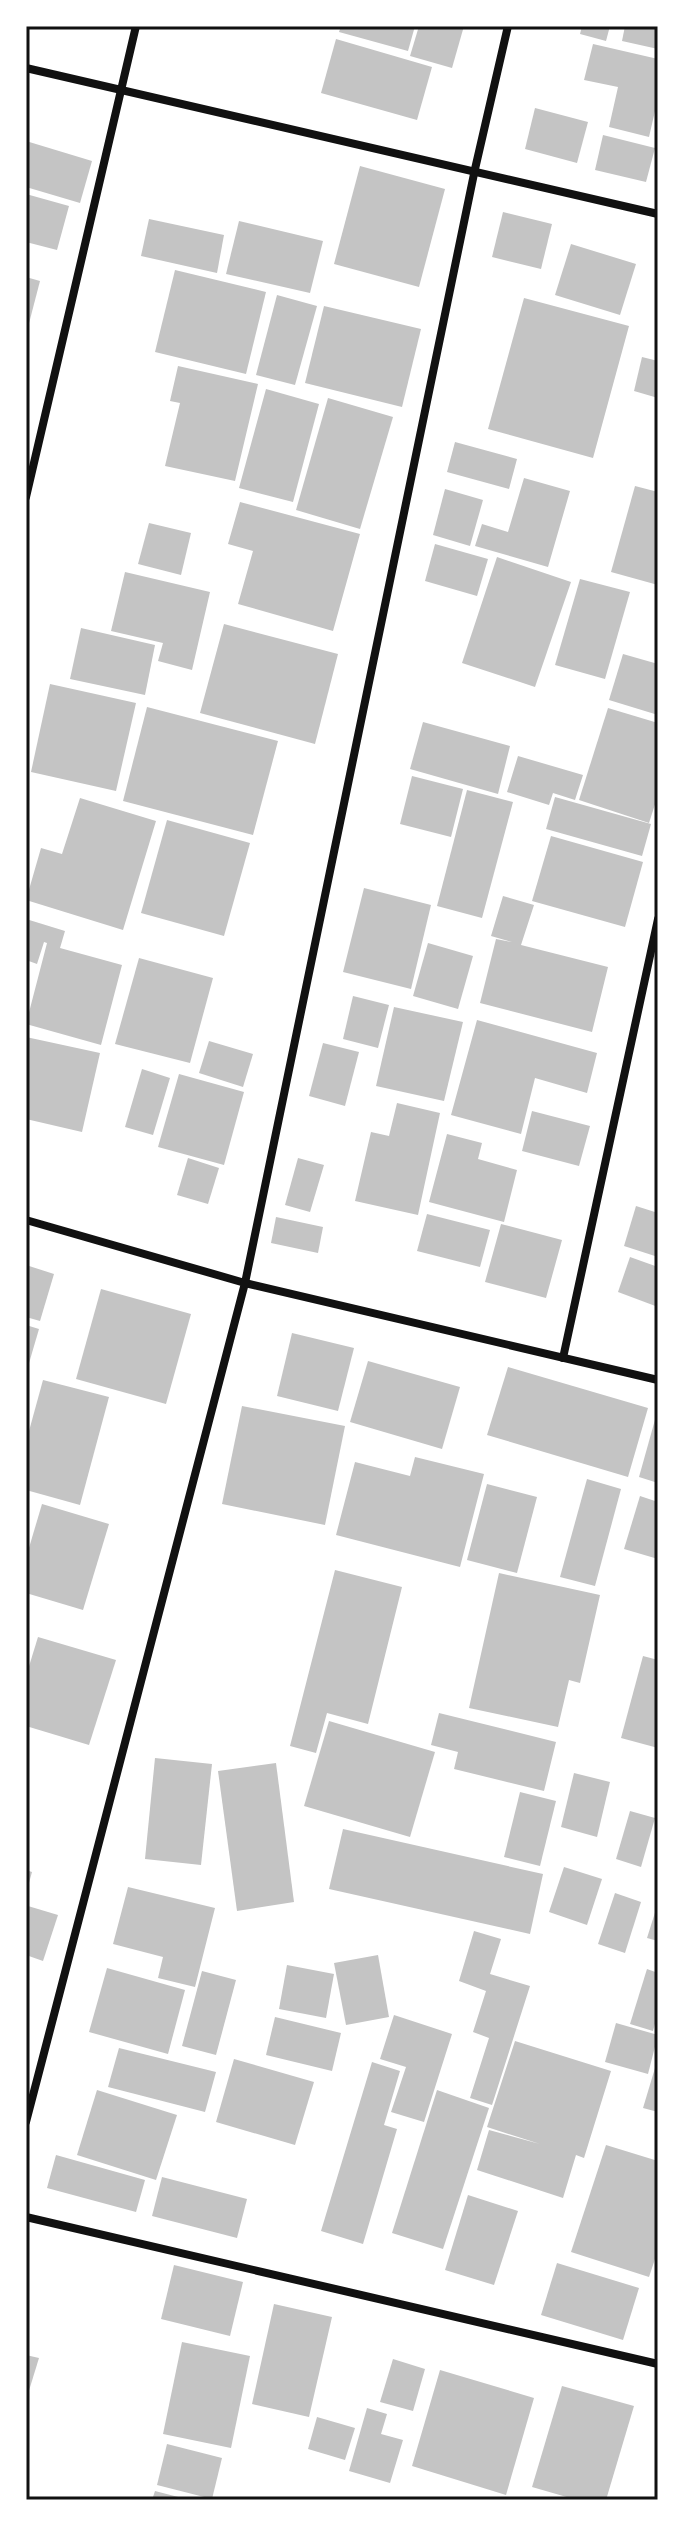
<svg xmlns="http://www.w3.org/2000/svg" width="684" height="2526" font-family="'Noto Serif',serif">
  <rect width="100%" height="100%" fill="#fff"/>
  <g fill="#c4c4c4">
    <path d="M341 26H415L408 51 339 32Z"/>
    <path d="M419 26H464L452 68 410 56Z"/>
    <path d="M582 26H610L606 41 580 34Z"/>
    <path d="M625 26H658V49L622 41Z"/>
    <path d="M336 39 432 67 417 120 321 93Z"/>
    <path d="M593 44 658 59V98L649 137 609 127 618 87 584 80Z"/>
    <path d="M535 108 588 122 577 163 525 149Z"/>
    <path d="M603 135 655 148 646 182 595 170Z"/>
    <path d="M26 141 92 161 80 203 26 187Z"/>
    <path d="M360 166 445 189 419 287 334 264Z"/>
    <path d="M26 194 69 206 57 250 26 242Z"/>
    <path d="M503 212 552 224 541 269 492 257Z"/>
    <path d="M149 219 224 235 217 273 141 256Z"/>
    <path d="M239 221 323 241 310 293 226 274Z"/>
    <path d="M571 244 636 264 620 315 555 295Z"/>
    <path d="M175 270 266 292 246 374 155 352Z"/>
    <path d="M26 277 40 281 27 331 26 330Z"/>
    <path d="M277 295 317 306 295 385 256 375Z"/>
    <path d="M524 298 629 326 593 458 488 429Z"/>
    <path d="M324 306 421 329 402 407 305 383Z"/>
    <path d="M642 357 658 361V398L634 391Z"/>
    <path d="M178 366 258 384 235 481 165 466 180 403 170 401Z"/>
    <path d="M266 389 319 404 293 502 239 488Z"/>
    <path d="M328 398 393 417 360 529 296 510Z"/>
    <path d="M455 442 517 459 509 489 447 472Z"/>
    <path d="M524 478 570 491 548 567 475 546 482 524 508 532Z"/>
    <path d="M635 486 658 492V585L611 572Z"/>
    <path d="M445 489 483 500 470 546 433 535Z"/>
    <path d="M240 502 360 534 333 631 238 604 253 551 228 544Z"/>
    <path d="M149 523 191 533 181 575 138 564Z"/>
    <path d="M435 544 488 559 477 596 425 581Z"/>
    <path d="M497 557 571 582 535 687 462 663Z"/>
    <path d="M125 572 210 592 192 670 158 661 163 643 111 631Z"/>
    <path d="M580 579 630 592 605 679 555 665Z"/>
    <path d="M224 624 338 654 315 744 200 713Z"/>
    <path d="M81 628 155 645 145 695 70 679Z"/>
    <path d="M623 654 658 664V715L609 700Z"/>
    <path d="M50 684 136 703 116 791 31 772Z"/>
    <path d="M147 707 278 741 253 835 123 801Z"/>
    <path d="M608 708 658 723V795L649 823 579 800Z"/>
    <path d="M423 722 510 746 498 794 410 769Z"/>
    <path d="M518 756 583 775 575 800 553 793 549 805 507 792Z"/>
    <path d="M412 776 463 789 451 837 400 824Z"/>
    <path d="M467 790 513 802 482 918 437 906Z"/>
    <path d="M555 797 651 824 642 856 546 829Z"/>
    <path d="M80 798 156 821 123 930 26 900 41 848 62 854Z"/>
    <path d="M167 820 250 843 224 936 141 913Z"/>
    <path d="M551 836 643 862 625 927 532 901Z"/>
    <path d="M364 888 431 905 411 989 343 972Z"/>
    <path d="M503 896 534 905 521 945 608 967 592 1032 480 1003 496 939 512 942 491 936Z"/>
    <path d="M26 919 65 931 60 948 122 965 101 1045 26 1024 47 943 44 942 37 964 26 960Z"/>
    <path d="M428 943 473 956 458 1009 413 996Z"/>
    <path d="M139 958 213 978 190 1063 115 1044Z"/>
    <path d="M353 996 389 1005 378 1048 343 1039Z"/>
    <path d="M394 1007 463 1022 444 1101 376 1086Z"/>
    <path d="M477 1020 597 1053 587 1093 535 1078 521 1134 451 1115Z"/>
    <path d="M26 1037 100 1053 82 1132 26 1119Z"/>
    <path d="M209 1041 253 1054 243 1087 199 1073Z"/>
    <path d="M323 1043 359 1052 345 1106 309 1096Z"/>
    <path d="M142 1069 170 1078 153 1135 125 1127Z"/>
    <path d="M179 1074 244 1092 224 1165 158 1147Z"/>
    <path d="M397 1103 440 1113 418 1215 355 1201 371 1132 389 1136Z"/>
    <path d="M532 1111 590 1126 579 1166 522 1151Z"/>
    <path d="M447 1134 482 1143 478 1159 517 1170 504 1222 429 1202Z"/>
    <path d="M188 1158 219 1168 208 1204 177 1195Z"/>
    <path d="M298 1158 324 1165 310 1212 285 1205Z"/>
    <path d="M636 1206 658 1213V1257L624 1246Z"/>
    <path d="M427 1214 490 1230 480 1267 417 1251Z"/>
    <path d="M276 1217 323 1227 318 1253 271 1243Z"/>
    <path d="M501 1224 562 1240 546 1298 485 1282Z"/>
    <path d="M630 1257 658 1267V1307L618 1292Z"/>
    <path d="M26 1265 54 1274 40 1321 26 1317Z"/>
    <path d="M101 1289 191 1314 166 1404 76 1379Z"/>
    <path d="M26 1325 39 1329 27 1370H26Z"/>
    <path d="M292 1333 354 1348 338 1411 277 1396Z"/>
    <path d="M368 1361 460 1387 442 1449 350 1422Z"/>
    <path d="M508 1367 648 1408 628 1477 487 1435Z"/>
    <path d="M43 1380 109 1397 80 1505 26 1490V1442Z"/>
    <path d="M242 1406 345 1426 325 1525 222 1504Z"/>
    <path d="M658 1409V1483L639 1477Z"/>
    <path d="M415 1457 484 1474 460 1567 336 1535 355 1462 410 1476Z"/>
    <path d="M587 1479 621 1489 595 1586 560 1577Z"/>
    <path d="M487 1484 537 1497 517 1573 467 1560Z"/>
    <path d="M640 1496 658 1502V1559L624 1549Z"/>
    <path d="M42 1504 109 1524 83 1610 26 1593V1558Z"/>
    <path d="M335 1570 402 1587 368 1724 327 1713 316 1753 290 1746Z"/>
    <path d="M499 1573 600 1595 580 1683 569 1680 558 1727 469 1708Z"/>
    <path d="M38 1637 116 1660 89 1745 26 1726V1676Z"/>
    <path d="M643 1656 658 1660V1748L621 1738Z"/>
    <path d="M439 1713 556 1742 544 1791 454 1769 458 1752 431 1745Z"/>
    <path d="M329 1721 435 1752 410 1837 304 1806Z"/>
    <path d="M155 1758 212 1764 201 1865 145 1859Z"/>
    <path d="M276 1763 294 1902 237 1911 218 1771Z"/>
    <path d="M574 1773 610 1782 597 1837 561 1827Z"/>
    <path d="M520 1792 556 1801 540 1866 504 1857Z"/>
    <path d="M630 1811 655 1818 641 1867 616 1859Z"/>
    <path d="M343 1829 543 1874 530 1934 329 1889Z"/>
    <path d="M564 1867 602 1879 587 1925 549 1912Z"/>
    <path d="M26 1870 32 1872 27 1890 26 1889Z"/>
    <path d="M128 1887 215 1908 195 1987 158 1978 163 1957 113 1944Z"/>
    <path d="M615 1893 641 1902 625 1953 598 1944Z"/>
    <path d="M658 1903V1941L647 1938Z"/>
    <path d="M28 1906 58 1915 43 1961 26 1955Z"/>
    <path d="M474 1931 501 1939 490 1974 530 1986 492 2105 470 2098 489 2038 473 2032 486 1991 459 1981Z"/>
    <path d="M378 1955 389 2017 346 2025 334 1963Z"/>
    <path d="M287 1965 334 1974 326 2018 279 2009Z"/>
    <path d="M107 1968 185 1990 168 2054 89 2032Z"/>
    <path d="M647 1969 658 1973V2013L653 2031 630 2024Z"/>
    <path d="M202 1971 236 1980 216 2055 182 2046Z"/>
    <path d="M394 2015 452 2034 424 2122 391 2112 406 2067 380 2059Z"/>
    <path d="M275 2017 341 2033 332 2071 266 2055Z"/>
    <path d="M616 2023 658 2035 648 2074 605 2062Z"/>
    <path d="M515 2041 611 2071 584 2158 576 2155 563 2198 477 2170 489 2130 540 2144 487 2127Z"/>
    <path d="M119 2048 216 2072 205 2112 108 2087Z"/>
    <path d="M658 2058V2112L643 2108Z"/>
    <path d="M234 2059 314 2082 295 2145 216 2122Z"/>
    <path d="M372 2062 400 2071 384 2125 397 2129 363 2244 321 2231Z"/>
    <path d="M97 2090 177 2115 156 2180 77 2155Z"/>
    <path d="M437 2090 489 2108 443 2249 392 2233Z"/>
    <path d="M606 2145 658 2161V2250L649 2277 571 2252Z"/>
    <path d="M56 2155 145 2180 136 2212 47 2188Z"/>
    <path d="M162 2177 247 2199 237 2238 152 2216Z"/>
    <path d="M468 2195 518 2211 494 2285 445 2270Z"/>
    <path d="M557 2263 639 2288 623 2340 541 2315Z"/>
    <path d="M174 2265 243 2282 230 2336 161 2319Z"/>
    <path d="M274 2304 332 2317 309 2417 252 2404Z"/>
    <path d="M182 2342 250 2356 231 2448 163 2434Z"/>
    <path d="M26 2355 39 2358 27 2397H26Z"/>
    <path d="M393 2359 425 2369 413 2411 380 2402Z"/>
    <path d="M440 2370 534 2398 506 2495 412 2466Z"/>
    <path d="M562 2386 634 2406 606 2500H577L532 2487Z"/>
    <path d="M367 2408 387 2414 381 2434 403 2440 390 2483 349 2471Z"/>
    <path d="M317 2417 355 2428 345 2460 308 2449Z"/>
    <path d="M167 2444 222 2458 212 2499 157 2485Z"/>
    <path d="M155 2491 186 2499V2500H152Z"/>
  </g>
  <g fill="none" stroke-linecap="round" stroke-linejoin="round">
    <g stroke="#111" stroke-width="8">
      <path d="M26 68 658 214"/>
      <path d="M26 497 136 26"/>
      <path d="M26 1220 245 1283 658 1380"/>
      <path d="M563 1358 658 919"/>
      <path d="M26 2122 245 1283 475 169 508 26"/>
      <path d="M26 2217 658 2364"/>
    </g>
  </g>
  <rect width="684" height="2526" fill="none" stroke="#ffffff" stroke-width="56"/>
  <rect x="28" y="28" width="628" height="2470" fill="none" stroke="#111" stroke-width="3"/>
</svg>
